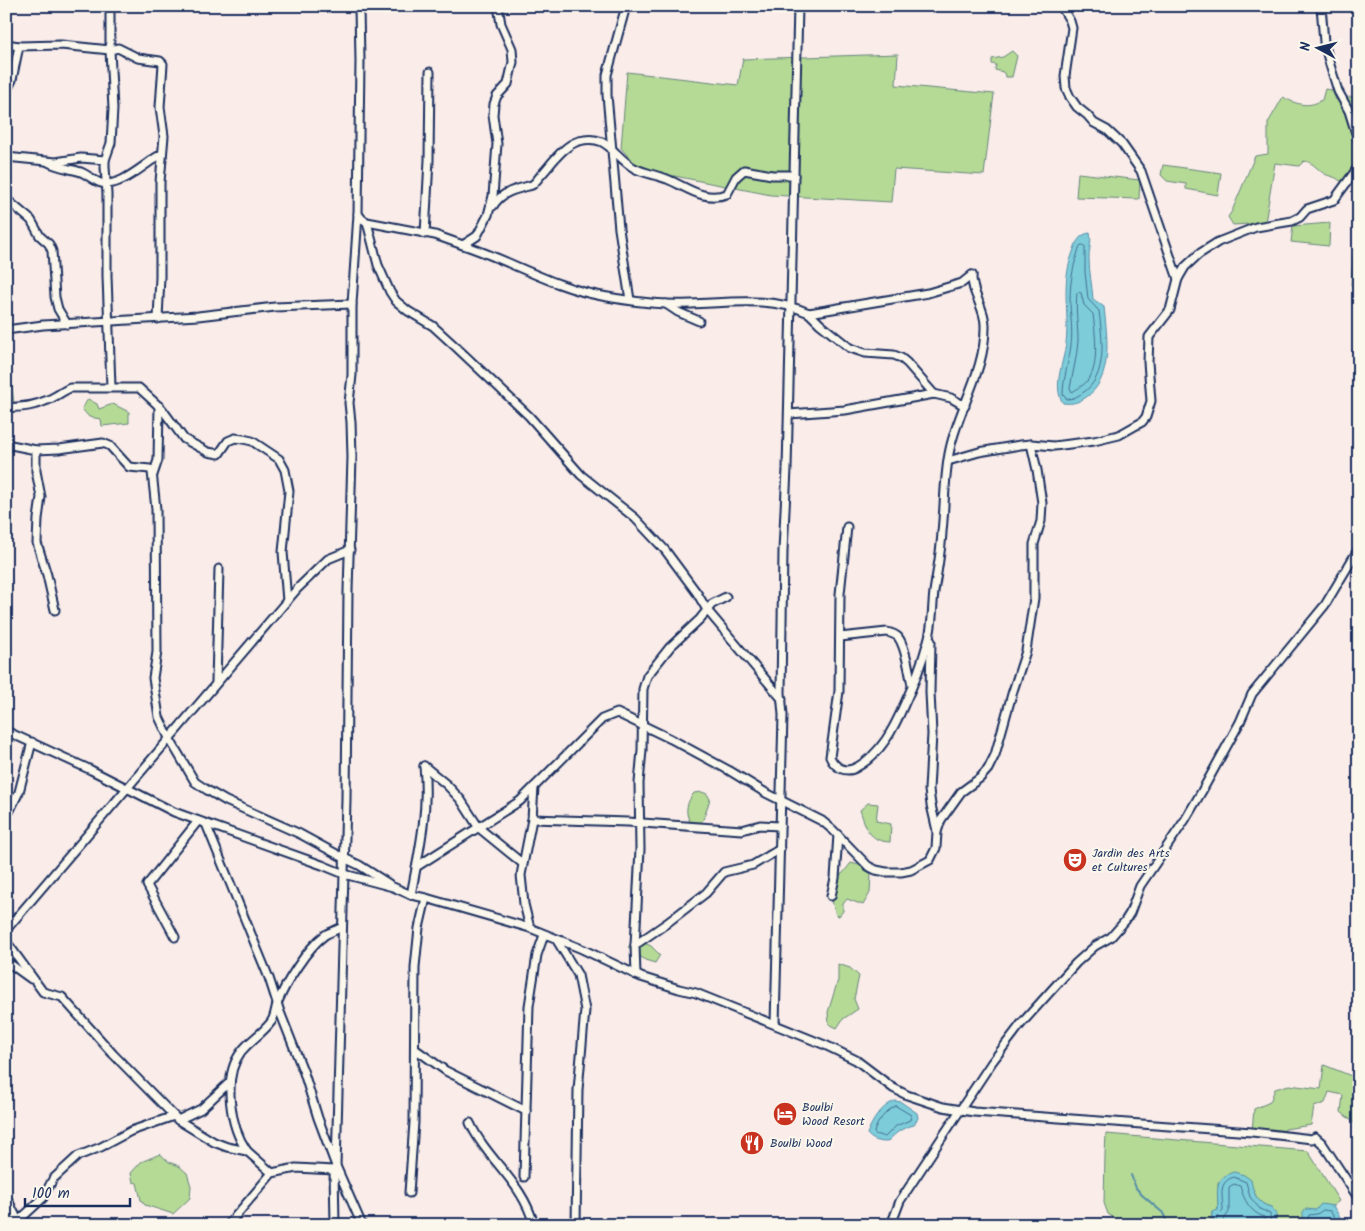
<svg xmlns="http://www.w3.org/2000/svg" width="1365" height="1231" font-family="Kalam,sans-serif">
  <rect width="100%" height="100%" fill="#f9ece9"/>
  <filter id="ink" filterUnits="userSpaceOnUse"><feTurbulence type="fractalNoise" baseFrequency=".02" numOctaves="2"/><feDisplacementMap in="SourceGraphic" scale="10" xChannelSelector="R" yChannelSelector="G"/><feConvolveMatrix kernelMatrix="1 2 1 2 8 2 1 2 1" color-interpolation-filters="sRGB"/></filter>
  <g filter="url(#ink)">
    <g fill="#b4da95" stroke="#68847a">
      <path d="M1012 51 1017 56 1012 77H1006L1003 72 995 70 996 65 992 64V59L1003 57Z"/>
      <path d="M898 54 896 85 994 94 984 175 894 169 891 202 771 195 639 169 621 148 627 72 738 85 743 59Z"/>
      <path d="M1325 89 1332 90 1336 100 1354 96 1355 106 1350 110 1359 147V187L1351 180 1340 181C1335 176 1330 177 1325 174 1317 170 1314 162 1304 161L1299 166 1275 163 1265 223 1233 225 1228 217 1232 211 1255 156 1268 154V123L1283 97C1297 105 1309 108 1322 100Z"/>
      <path d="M1163 165 1221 173 1218 195 1186 189V184L1167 181 1161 175Z"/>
      <path d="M1078 173 1140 180 1139 199 1076 197Z"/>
      <path d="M1330 223 1329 246 1291 242 1293 226Z"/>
      <path d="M1353 257 1359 258V286L1351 285Z"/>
      <path d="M6 381 12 387 14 404 8 409H6Z"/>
      <path d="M88 399 97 404 99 409 113 404 129 412V423L102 426 101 419 89 417 82 409Z"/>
      <path d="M702 792 707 794 710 799 703 820 699 825 690 822C684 811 687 802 694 793Z"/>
      <path d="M868 803 878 804 876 821 891 824 890 842C868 841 866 827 860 810Z"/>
      <path d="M851 863 859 865 871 874 870 893 863 905 847 899 843 904V911L839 916 836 915 832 901 837 887V877L843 873Z"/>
      <path d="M636 939 651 946 660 955 655 963 645 960 628 947Z"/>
      <path d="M838 964 850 968 859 976 854 999 858 1009 843 1019 837 1028 829 1024 828 1012 838 980Z"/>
      <path d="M1324 1065 1359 1079V1127L1341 1112 1343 1095 1329 1092 1325 1103 1314 1107 1311 1125 1285 1129 1284 1135 1252 1131 1254 1109 1270 1102 1275 1089 1289 1085 1321 1089Z"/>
      <path d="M1106 1134 1308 1151 1339 1201 1333 1206C1317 1205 1306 1219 1292 1224 1288 1226 1281 1225 1276 1225V1212L1271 1207C1257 1204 1253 1192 1250 1180L1218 1182V1210L1212 1212 1211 1225H1123L1108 1214 1104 1203 1105 1154Z"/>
      <path d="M160 1154 169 1162 179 1166 187 1173 191 1186 190 1198 173 1214 145 1205 141 1200 137 1183 133 1182 131 1173 141 1162Z"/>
    </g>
    <g fill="#7dccda" stroke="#568da8">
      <path d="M1090 233C1092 242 1089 249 1089 258 1089 272 1092 285 1093 299L1104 307C1107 337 1114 379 1085 398 1076 403 1073 404 1063 403 1052 386 1064 362 1066 343 1070 310 1060 286 1073 252 1076 243 1079 234 1090 233Z"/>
      <path d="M895 1101 901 1102 917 1113 918 1118 914 1125C901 1128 896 1133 887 1142 880 1142 873 1141 867 1134 872 1121 881 1106 895 1101Z"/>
      <path d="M1234 1172 1244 1175 1251 1180C1253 1192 1257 1204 1271 1207L1276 1213V1225H1211L1212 1212 1218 1210C1218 1191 1213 1178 1234 1172Z"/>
      <path d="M1321 1204 1333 1206 1345 1225H1291L1303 1218V1212L1306 1209 1316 1210Z"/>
    </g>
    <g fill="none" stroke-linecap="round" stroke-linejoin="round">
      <g stroke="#426e90" stroke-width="1">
        <path d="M1083 245 1085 247V272L1088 299 1099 311C1102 338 1109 377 1081 394 1076 397 1073 399 1067 399L1063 395C1063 378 1069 362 1071 345 1073 330 1070 314 1070 299 1070 280 1074 263 1080 246Z"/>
        <path d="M1079 292 1081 293 1084 305 1093 314C1095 330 1099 363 1090 377 1086 384 1079 388 1072 392L1070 388C1073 372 1077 356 1078 341 1078 325 1075 309 1077 293Z"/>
        <path d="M896 1106 911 1115 910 1120 896 1126 885 1137 875 1134 874 1132C877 1122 886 1110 896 1106Z"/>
        <path d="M1216 1225 1217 1217 1223 1211C1223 1196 1217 1182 1234 1177L1246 1182 1250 1197 1260 1209 1270 1214 1271 1225"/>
        <path d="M1223 1225V1221L1229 1212V1187L1234 1184 1240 1186C1244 1200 1250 1212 1264 1217L1265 1225"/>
        <path d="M1301 1225 1307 1221 1309 1215 1317 1214 1323 1210 1330 1211 1339 1225"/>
      </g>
      <path stroke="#568da8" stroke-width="2" d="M1131 1175 1136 1188 1142 1195 1163 1213 1168 1225"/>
      <g stroke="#1b2f5e" stroke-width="11">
        <g id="street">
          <path d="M110 6V50L113 109 111 143 105 160V167L107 194V276L111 387"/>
          <path d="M626 6 607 75V95L619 229 630 300"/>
          <path d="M1061 6 1070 21 1072 28 1065 76 1066 88 1070 97 1077 107 1087 115 1094 123 1107 130 1122 144 1141 171 1178 279"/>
          <path d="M1321 6 1324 42 1330 65 1338 91 1349 111 1359 143"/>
          <path d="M6 44 19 46 61 45 110 50 118 48 138 58 160 61 163 64 160 107 164 136 160 182V277L158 319"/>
          <path d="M6 92 12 80 19 46"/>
          <path d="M6 157 56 162 81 158 105 160"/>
          <path d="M48 162C59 168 69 168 81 172 88 175 94 181 101 183 120 189 146 162 162 154"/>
          <path d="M6 199 31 220 40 236 49 244 52 251 55 297 58 309 67 324"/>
          <path d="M493 206C500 195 509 191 521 188 524 187 529 186 532 185 536 182 539 177 542 174 552 163 564 145 579 141 608 133 613 156 634 168 644 173 656 175 667 179 687 187 703 202 727 194L736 177 744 170 772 175H794"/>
          <path d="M358 214 362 219 367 222 435 235 463 245 477 236 488 215 493 196 497 144 493 115 494 104 497 96 508 84 513 62 512 49 501 24 498 6"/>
          <path d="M367 222 378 265 390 292 396 301 408 311 433 326 457 348 529 416 581 475 635 518 665 550 697 593 707 610 782 699"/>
          <path d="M425 234 429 160 430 72"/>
          <path d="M463 245C509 260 555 288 602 296 623 300 645 303 666 304 714 306 764 293 809 313L928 293 962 283 972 275"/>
          <path d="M666 304 678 312 699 321"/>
          <path d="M809 313 820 324 850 348 865 353 894 355 901 358 907 363 934 394 951 398 965 406"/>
          <path d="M6 330 43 325 198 316 275 307 352 304"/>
          <path d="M6 408C19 407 33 407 45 401 54 398 61 392 70 388H139L162 409 184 439 208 452 219 454 228 441 235 438 243 439 252 441 279 459 285 470 289 491 283 552 287 601"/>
          <path d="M789 414 845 410 934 394"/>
          <path d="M6 444 36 450 59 449 103 443 110 446 129 467 150 469 152 472 156 509 157 652 153 678 159 717 169 738 195 782 207 790 226 801 300 834 344 858 359 865 389 884"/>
          <path d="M36 450V471L41 497 38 519 37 543 47 575 55 610"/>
          <path d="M948 461 979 452 1020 445 1031 444 1054 446 1094 441 1119 435 1142 422 1146 417 1151 401 1148 362 1149 337 1170 310 1178 279 1185 267 1199 254 1218 242 1256 227 1292 221 1300 217 1307 209 1334 200 1359 166"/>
          <path d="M153 475 158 460 159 406"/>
          <path d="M847 527 840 594 839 691 830 757C835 768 846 774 857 767 881 754 894 728 904 705 914 684 922 663 928 641 933 625 932 608 934 592 937 572 941 552 942 532 945 504 944 475 950 449 959 407 986 370 985 325 985 307 971 294 972 275"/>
          <path d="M840 637 887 632C891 633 895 634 898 637 906 647 909 672 912 685"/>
          <path d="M931 641 930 692 932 734 929 790 931 805 937 831"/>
          <path d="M216 682 219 569"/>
          <path d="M6 731 91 770 174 812 322 865 344 874 393 887 411 895 426 898 530 928 582 949 641 977 679 989 696 993 825 1045 856 1060 893 1088 907 1095 943 1107 974 1112 1252 1132 1312 1139 1315 1137 1322 1143 1359 1199"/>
          <path d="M424 766 447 785 461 800 479 828 522 863"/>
          <path d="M6 818 19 792 32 742"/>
          <path d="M532 819 628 822 742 830 760 825 780 826"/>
          <path d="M206 824 269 978 280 1012 304 1073 318 1118 336 1166 362 1225"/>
          <path d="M416 867 520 801 602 719 617 713 671 739 730 771 766 793 822 821 833 830 868 866 876 870 886 872H901L911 870 930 860 936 848 937 832 941 820 961 792 980 778 988 769 995 755 1012 694 1026 651 1034 598V544L1041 521 1042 503 1037 470 1031 444"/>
          <path d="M411 895C419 852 429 810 424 766"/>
          <path d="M831 896 835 878 838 835"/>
          <path d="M530 928 524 904 521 875 532 819 534 787"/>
          <path d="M6 930 297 589 328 559 350 550"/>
          <path d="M175 937 147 885 198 821"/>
          <path d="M556 939 578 975 585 1010 578 1090 576 1225"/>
          <path d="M6 941 43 992 62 997 113 1054 178 1120 214 1142 227 1147 247 1151 272 1173"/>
          <path d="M635 945 667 923 706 893 724 872 753 865 780 849"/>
          <path d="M6 963 13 966 31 979"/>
          <path d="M636 975 635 945 640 849 639 783 642 750 643 689 647 676 670 647 700 619 712 604 726 597"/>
          <path d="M775 1024 783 715 781 693 783 551 787 469 798 6"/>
          <path d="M415 1049 446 1071 526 1111"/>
          <path d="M178 1120 201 1109 230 1082"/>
          <path d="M470 1123C487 1160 523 1182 534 1225"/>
          <path d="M247 1151C230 1127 222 1077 241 1052 249 1041 262 1034 271 1022 275 1017 275 1010 277 1004 285 984 307 948 325 935 330 932 337 930 342 927"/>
          <path d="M334 1170 335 1225"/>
          <path d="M524 1177 529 1006 537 955 544 935"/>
          <path d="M409 1193 414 1122 415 967 419 928 426 898"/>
          <path d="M6 1196 19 1223"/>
          <path d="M14 1225 43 1198 53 1179 78 1156 101 1147 131 1131 174 1116"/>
          <path d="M228 1225 272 1173 296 1168 334 1170 336 1166 346 800 348 591 352 457 351 422 349 403 352 375V304L358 214 360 61 359 6"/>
          <path d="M891 1225 900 1201 992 1062 1021 1024 1076 963 1095 946 1111 937 1125 921 1130 913 1140 886 1185 820 1202 791 1240 722 1252 694 1325 605 1359 548"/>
        </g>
      </g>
      <use href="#street" stroke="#fbf7ec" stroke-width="7"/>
    </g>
  </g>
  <defs>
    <g id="theatre-disc" transform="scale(1.25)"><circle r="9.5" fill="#c8321e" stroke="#fbf7ec"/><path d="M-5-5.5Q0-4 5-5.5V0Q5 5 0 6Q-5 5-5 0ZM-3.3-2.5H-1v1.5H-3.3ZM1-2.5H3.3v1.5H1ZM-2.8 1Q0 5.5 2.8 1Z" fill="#fff"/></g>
    <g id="hotel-disc" transform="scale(1.25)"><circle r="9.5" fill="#c8321e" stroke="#fbf7ec"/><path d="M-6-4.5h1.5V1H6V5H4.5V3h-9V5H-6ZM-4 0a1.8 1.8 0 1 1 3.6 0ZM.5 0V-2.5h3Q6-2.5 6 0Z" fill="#fff"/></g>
    <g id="restaurant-disc" transform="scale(1.25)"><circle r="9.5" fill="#c8321e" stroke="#fbf7ec"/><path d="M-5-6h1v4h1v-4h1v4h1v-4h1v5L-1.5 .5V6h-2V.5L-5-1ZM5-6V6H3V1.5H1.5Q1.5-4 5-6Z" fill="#fff"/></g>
  </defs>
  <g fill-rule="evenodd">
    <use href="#theatre-disc" x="1075" y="860"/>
    <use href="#hotel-disc" x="785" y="1114"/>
    <use href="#restaurant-disc" x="752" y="1143"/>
  </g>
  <g text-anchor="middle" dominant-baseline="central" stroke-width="4" stroke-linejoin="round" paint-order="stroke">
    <g font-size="12" fill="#1b2f5e" stroke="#fbf7ec" text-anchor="start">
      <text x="1092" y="853">Jardin des Arts<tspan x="1092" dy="14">et Cultures</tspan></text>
      <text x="802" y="1107">Boulbi<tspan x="802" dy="14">Wood Resort</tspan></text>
      <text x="770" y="1143">Boulbi Wood</text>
    </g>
  </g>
  <rect width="1365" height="1231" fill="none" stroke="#fbf7ec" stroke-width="25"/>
  <rect x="12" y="12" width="1340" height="1206" fill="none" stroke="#1b2f5e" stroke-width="2" filter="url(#ink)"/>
  <g transform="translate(1318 48) rotate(277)" stroke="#fbf7ec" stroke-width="4" paint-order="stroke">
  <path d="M0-4L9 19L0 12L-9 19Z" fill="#1b2f5e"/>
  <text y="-8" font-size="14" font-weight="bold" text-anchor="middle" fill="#1b2f5e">N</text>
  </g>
  <path d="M25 1198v8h105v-8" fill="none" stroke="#1b2f5e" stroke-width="2.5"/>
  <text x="32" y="1198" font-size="15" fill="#1b2f5e" stroke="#fbf7ec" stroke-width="4" paint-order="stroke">100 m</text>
</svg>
